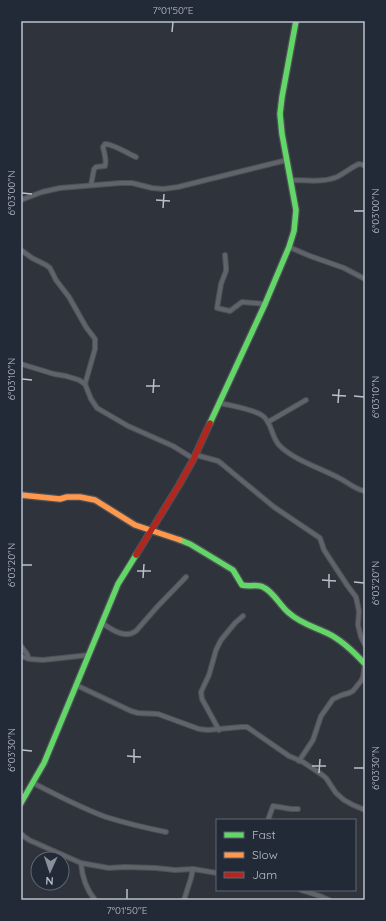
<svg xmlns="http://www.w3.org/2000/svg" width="386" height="921" font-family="Quicksand,sans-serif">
  <rect width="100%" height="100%" fill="#2f343c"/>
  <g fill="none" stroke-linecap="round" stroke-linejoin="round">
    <g stroke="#4d5056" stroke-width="6">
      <g id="street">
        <path d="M290 180C305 180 322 183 337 177 343 174 355 165 359 164 362 164 363 165 365 166"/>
        <path d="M91 185 94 169 96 167 105 166C107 160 104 153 103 147L105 144C113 144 127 153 136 157"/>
        <path d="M21 200 42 192 60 188 120 183H132L152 188 163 189 178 187 287 160"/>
        <path d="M289 247 310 256 344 268 365 279"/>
        <path d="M21 250 32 258 46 265 50 268 56 280 69 297 86 327 95 339V349L85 384"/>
        <path d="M225 255 226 267V271L221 284 217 308 230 311 242 302 265 304"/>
        <path d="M21 364 54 374 66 376 79 380 85 384 91 399 97 408 128 426 173 446 194 459"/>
        <path d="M220 403C232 406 254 409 263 416 272 423 271 436 279 445 293 460 323 469 341 479 349 483 356 490 365 491"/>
        <path d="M268 422 306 400"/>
        <path d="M196 455 218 461 222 464 234 474 274 507 320 538 324 550 347 585 356 597 359 611 358 625 361 637 365 645"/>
        <path d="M102 623C112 630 125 639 136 631L157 607 186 577"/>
        <path d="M21 646 27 654 29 659"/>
        <path d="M21 656 29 659 43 660 89 655"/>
        <path d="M76 685 131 711 138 713 158 714 199 729 208 730 241 727H247L289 756 303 762 321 774 326 778 336 793 344 800 353 805 365 810"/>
        <path d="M219 730 202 699 201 692 209 675 216 650 221 640 235 623 243 616"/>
        <path d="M299 761 313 740 321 716 326 709 333 699 342 695 349 693 353 691 361 681 363 677 365 663"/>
        <path d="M33 783C57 795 81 808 106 817 125 823 146 828 166 832"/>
        <path d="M268 820 273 806 291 809H298"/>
        <path d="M21 834 29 840 81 863 109 868 125 867 156 868 175 870 193 869 217 873"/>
        <path d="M81 863C82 877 86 889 95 900"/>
        <path d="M301 890 320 896 329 900"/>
        <path d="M184 900 191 878 193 869"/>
      </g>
    </g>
    <g stroke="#4d5056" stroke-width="8">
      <g id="fast">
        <path d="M210 423 265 304 289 247 294 231 296 210 282 134 280 114 282 97 296 21"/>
        <path d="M180 540 190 544 233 570 242 585C249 587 257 584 263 587 274 592 280 606 289 613 300 623 314 627 327 633 342 640 354 652 365 664"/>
        <path d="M21 803 44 763 118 584 136 555"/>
      </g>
    </g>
    <g stroke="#4d5056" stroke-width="8">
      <path id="slow" d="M21 495 60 499 67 497H80L95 500 135 525 180 540"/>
    </g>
    <g stroke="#4d5056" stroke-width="8">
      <path id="jam" d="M136 555 179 485 193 460 210 423"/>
    </g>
    <use href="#street" stroke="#60636a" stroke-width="4"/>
    <use href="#fast" stroke="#63d668" stroke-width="5.5"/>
    <use href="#slow" stroke="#ff974d" stroke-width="5.5"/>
    <use href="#jam" stroke="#b3261e" stroke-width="5.5"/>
  </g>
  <path fill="none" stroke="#bbc1cb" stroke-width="1.5" d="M172 32 173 22M22 193 32 194M156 200 170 201M163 208 164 194M354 211H364M22 379 32 380M146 386H160M153 393 154 379M332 395 346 396M354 396 364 397M338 403 339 389M22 565H32M137 571H151M143 578 144 564M322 580 336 581M354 582 364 583M329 588V574M22 750 32 751M127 756 141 757M134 763V749M312 766H326M354 768H364M319 773 320 759M127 899V889"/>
  <rect width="386" height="921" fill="none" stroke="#232a37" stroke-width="44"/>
  <rect x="216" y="819" width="140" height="72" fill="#232a37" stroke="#606672"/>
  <rect x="224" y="832" width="20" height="6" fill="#63d668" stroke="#606672"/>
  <text x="252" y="839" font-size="12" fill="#bbc1cb">Fast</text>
  <rect x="224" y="852" width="20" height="6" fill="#ff974d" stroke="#606672"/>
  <text x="252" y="859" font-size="12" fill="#bbc1cb">Slow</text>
  <rect x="224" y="872" width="20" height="6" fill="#b3261e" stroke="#606672"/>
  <text x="252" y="879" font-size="12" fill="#bbc1cb">Jam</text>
  <g transform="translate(50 871) rotate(183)"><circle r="19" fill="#232a37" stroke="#606672"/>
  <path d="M0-3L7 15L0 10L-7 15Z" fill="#8a9099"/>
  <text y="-6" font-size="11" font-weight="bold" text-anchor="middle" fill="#bbc1cb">N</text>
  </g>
  <rect x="22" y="22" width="342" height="877" fill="none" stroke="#bbc1cb" stroke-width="1.5"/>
  <g font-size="10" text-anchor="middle" fill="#bbc1cb">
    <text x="173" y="14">7°01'50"E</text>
    <text transform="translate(11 193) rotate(-90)" y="4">6°03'00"N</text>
    <text transform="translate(375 211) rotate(-90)" y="4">6°03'00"N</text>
    <text transform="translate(11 379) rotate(-90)" y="4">6°03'10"N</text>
    <text transform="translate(375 397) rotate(-90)" y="4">6°03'10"N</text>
    <text transform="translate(11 565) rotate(-90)" y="4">6°03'20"N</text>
    <text transform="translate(375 583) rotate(-90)" y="4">6°03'20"N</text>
    <text transform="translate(11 750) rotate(-90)" y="4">6°03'30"N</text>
    <text transform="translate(375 768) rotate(-90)" y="4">6°03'30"N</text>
    <text x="127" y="914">7°01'50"E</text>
  </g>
</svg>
